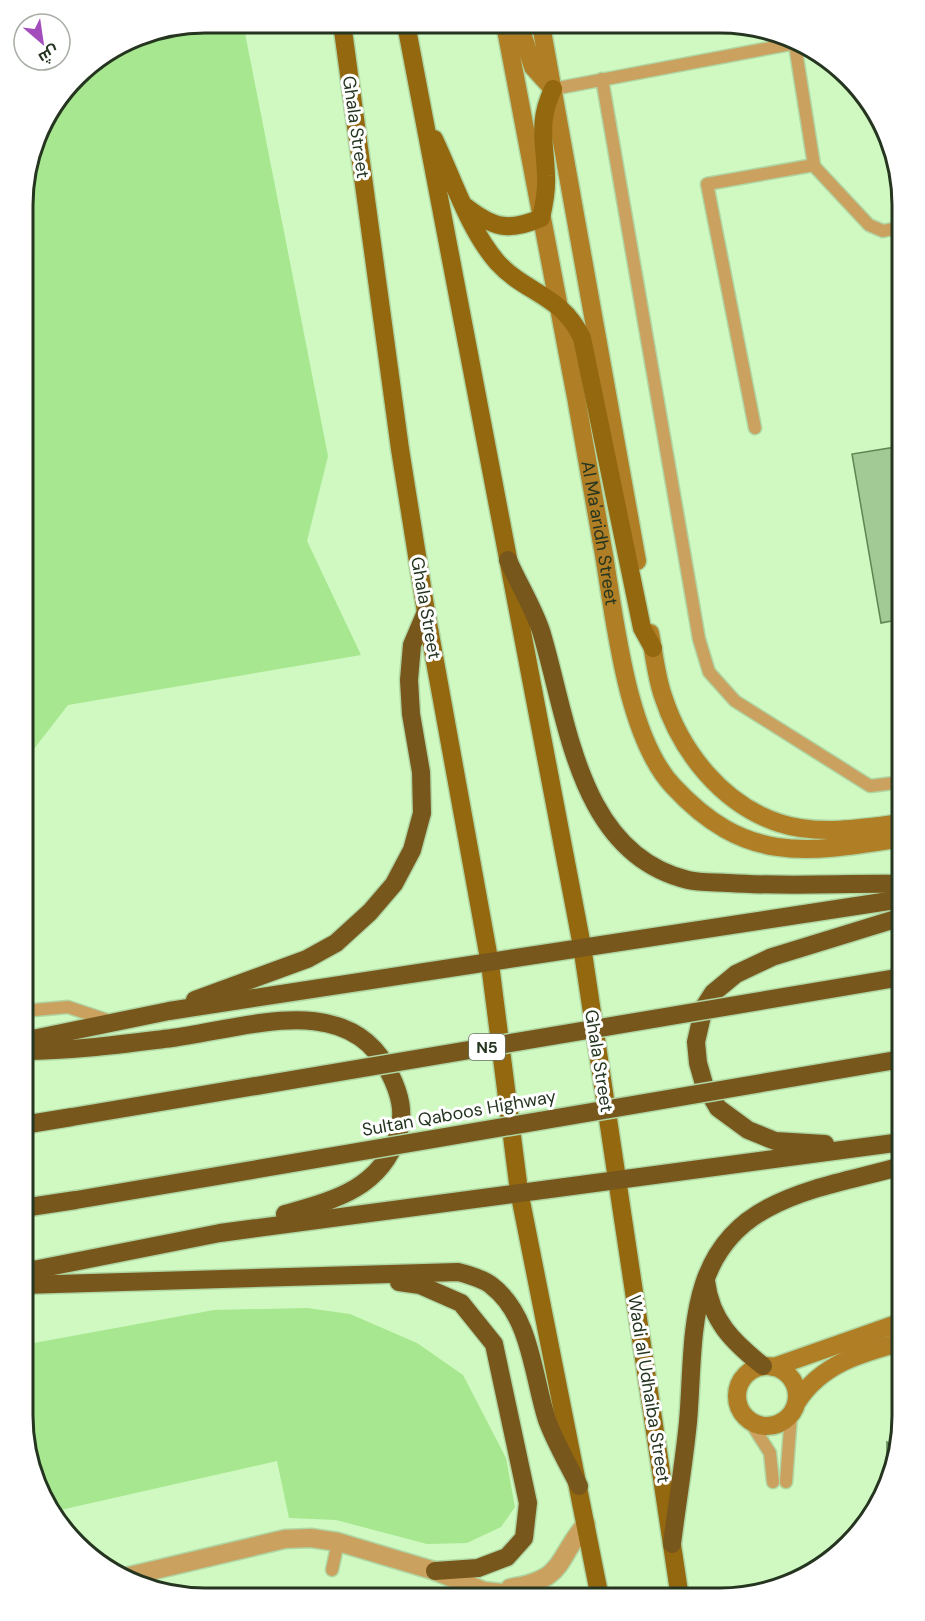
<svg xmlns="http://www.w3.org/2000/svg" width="925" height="1621" font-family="'DM Sans',Cairo,sans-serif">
  <rect width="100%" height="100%" fill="#cff9c1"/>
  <g fill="#a6e78f">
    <path d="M205 23H243L328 456 307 541 361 655 68 705 23 763 24 181 41 124 84 68 135 36Z"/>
    <path d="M307 1308 350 1314 417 1343 463 1375 506 1458 515 1507 501 1527 467 1543 427 1544 336 1520 289 1518 277 1461 56 1511 32 1475 23 1416V1345L214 1310Z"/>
  </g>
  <g fill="#a2ca94" stroke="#608553" stroke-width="1.5">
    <path d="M902 446V619L881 623 852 454Z"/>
    <path d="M887 1442 897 1450 887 1489Z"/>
  </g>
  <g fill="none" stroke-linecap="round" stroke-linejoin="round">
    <g stroke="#b0d6a4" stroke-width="15">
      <g id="lane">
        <path d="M602 79 699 639 709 672 735 701 870 786 902 782"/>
        <path d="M553 89 791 44"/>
        <path d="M813 165 869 225 883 231 902 227"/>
        <path d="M755 428 707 184 814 165 795 45"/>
        <path d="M23 1011 68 1007 110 1021"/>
        <path d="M751 1423 770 1453 773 1482"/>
        <path d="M786 1482 791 1415"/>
        <path d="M332 1570 338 1542"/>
      </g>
    </g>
    <g stroke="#b0d6a4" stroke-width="21">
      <g id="street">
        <path d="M121 1578 285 1539 311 1538 338 1542 435 1571 484 1591 550 1598"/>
        <path d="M510 1588C567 1579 555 1560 586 1524"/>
      </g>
    </g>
    <g stroke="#b0d6a4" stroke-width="21">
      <g id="secondary">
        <path id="s1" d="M505 24C528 149 553 272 576 397 585 450 595 502 604 555 615 621 627 737 673 786 746 865 807 853 902 838"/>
        <path d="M519 24 533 67 553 89"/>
        <path d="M541 25 637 561"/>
        <path d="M650 633C654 653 656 676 663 696 681 752 722 804 779 823 818 836 863 828 902 823"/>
        <circle cx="767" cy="1396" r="30"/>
        <path d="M774 1367 902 1322"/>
        <path d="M797 1402C821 1364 861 1353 902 1342"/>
      </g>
    </g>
    <g stroke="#b0d6a4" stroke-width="21">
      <g id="primary">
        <path d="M342 23 400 449 426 612 490 964 519 1191 600 1598"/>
        <path d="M406 24 582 946 680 1598"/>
        <path d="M434 139C453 179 468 228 497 262 526 294 561 294 582 338L642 628 653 648"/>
        <path d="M466 207C493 228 509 232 541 218 544 205 547 191 546 176 545 141 537 123 553 89"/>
      </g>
    </g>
    <g stroke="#b0d6a4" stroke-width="21">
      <g id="highway">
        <path d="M508 560C518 583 533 607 541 631 568 719 578 854 688 880 701 883 716 882 729 883 787 887 844 883 902 884"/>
        <path d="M195 1000 307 959 336 943 370 912 394 884 412 850 422 813 421 772 411 714 409 680 412 645 426 612"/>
        <path d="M23 1041 169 1011 902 899"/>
        <path d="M23 1051C73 1051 123 1044 172 1038 243 1029 351 988 390 1074 400 1094 405 1113 398 1135 380 1189 334 1200 285 1214"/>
        <path d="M23 1125 72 1117"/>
        <path d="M825 1144 775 1141 748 1130 718 1108 704 1084 698 1063 696 1042 704 1007 713 993 736 974 772 957 902 917"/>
        <path d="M23 1208 76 1200"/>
        <path d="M23 1272 220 1233 902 1142"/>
        <path d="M706 1281C711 1321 733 1342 763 1366"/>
        <path d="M399 1282 420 1285 461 1303 494 1344 528 1503 524 1538 507 1557 478 1568 435 1571"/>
        <path d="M23 1285 458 1272C469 1275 484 1279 492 1286 531 1316 533 1377 547 1420 555 1442 568 1464 579 1486"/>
        <path d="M672 1544C677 1503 684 1463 688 1422 695 1342 684 1252 768 1208 809 1186 857 1179 902 1166"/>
      </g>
    </g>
    <use href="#lane" stroke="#caa15f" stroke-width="12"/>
    <use href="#street" stroke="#caa15f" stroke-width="18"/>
    <use href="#secondary" stroke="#af7e25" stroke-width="18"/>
    <use href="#primary" stroke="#94680f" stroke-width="18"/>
    <use href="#highway" stroke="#78571c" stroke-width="18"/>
    <g stroke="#b0d6a4" stroke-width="21" stroke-linecap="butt">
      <g id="highway-bridge">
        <path d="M72 1117 902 977"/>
        <path d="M76 1200 902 1059"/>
      </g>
    </g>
    <use href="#highway-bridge" stroke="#78571c" stroke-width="18"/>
  </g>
  <g text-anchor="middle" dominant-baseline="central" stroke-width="6" stroke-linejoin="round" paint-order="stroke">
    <rect fill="#fff" stroke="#667263" stroke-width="1.5" x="469" y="1034" width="36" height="26" rx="4.5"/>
    <g font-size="16" font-weight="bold" fill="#253520">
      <text x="487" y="1047">N5</text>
    </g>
    <g font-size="18" fill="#253520" stroke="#fff">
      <text transform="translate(356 127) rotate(82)">Ghala Street</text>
      <text stroke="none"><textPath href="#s1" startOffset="518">Al Ma'aridh Street</textPath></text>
      <text transform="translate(426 608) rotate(80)">Ghala Street</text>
      <text transform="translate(599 1061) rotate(81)">Ghala Street</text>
      <text transform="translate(459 1113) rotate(-10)">Sultan Qaboos Highway</text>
      <text transform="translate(649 1389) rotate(81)">Wadi al Udhaiba Street</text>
    </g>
  </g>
  <path d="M0 0H925V1621H0ZM205 33H720A172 172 0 0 1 892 205V1416A172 172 0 0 1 720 1588H205A172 172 0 0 1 33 1416V205A172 172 0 0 1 205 33Z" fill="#fff" fill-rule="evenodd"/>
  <path fill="none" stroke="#253520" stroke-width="3" d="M205 33H720A172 172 0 0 1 892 205V1416A172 172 0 0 1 720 1588H205A172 172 0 0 1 33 1416V205A172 172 0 0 1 205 33Z"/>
  <g transform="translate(42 42) rotate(151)"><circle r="28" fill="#ffffff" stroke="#a8aea6" stroke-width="1.5"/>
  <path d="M0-4.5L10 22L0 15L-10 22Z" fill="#a24dbb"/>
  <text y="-9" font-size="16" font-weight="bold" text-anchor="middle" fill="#253520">ش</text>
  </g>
</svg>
